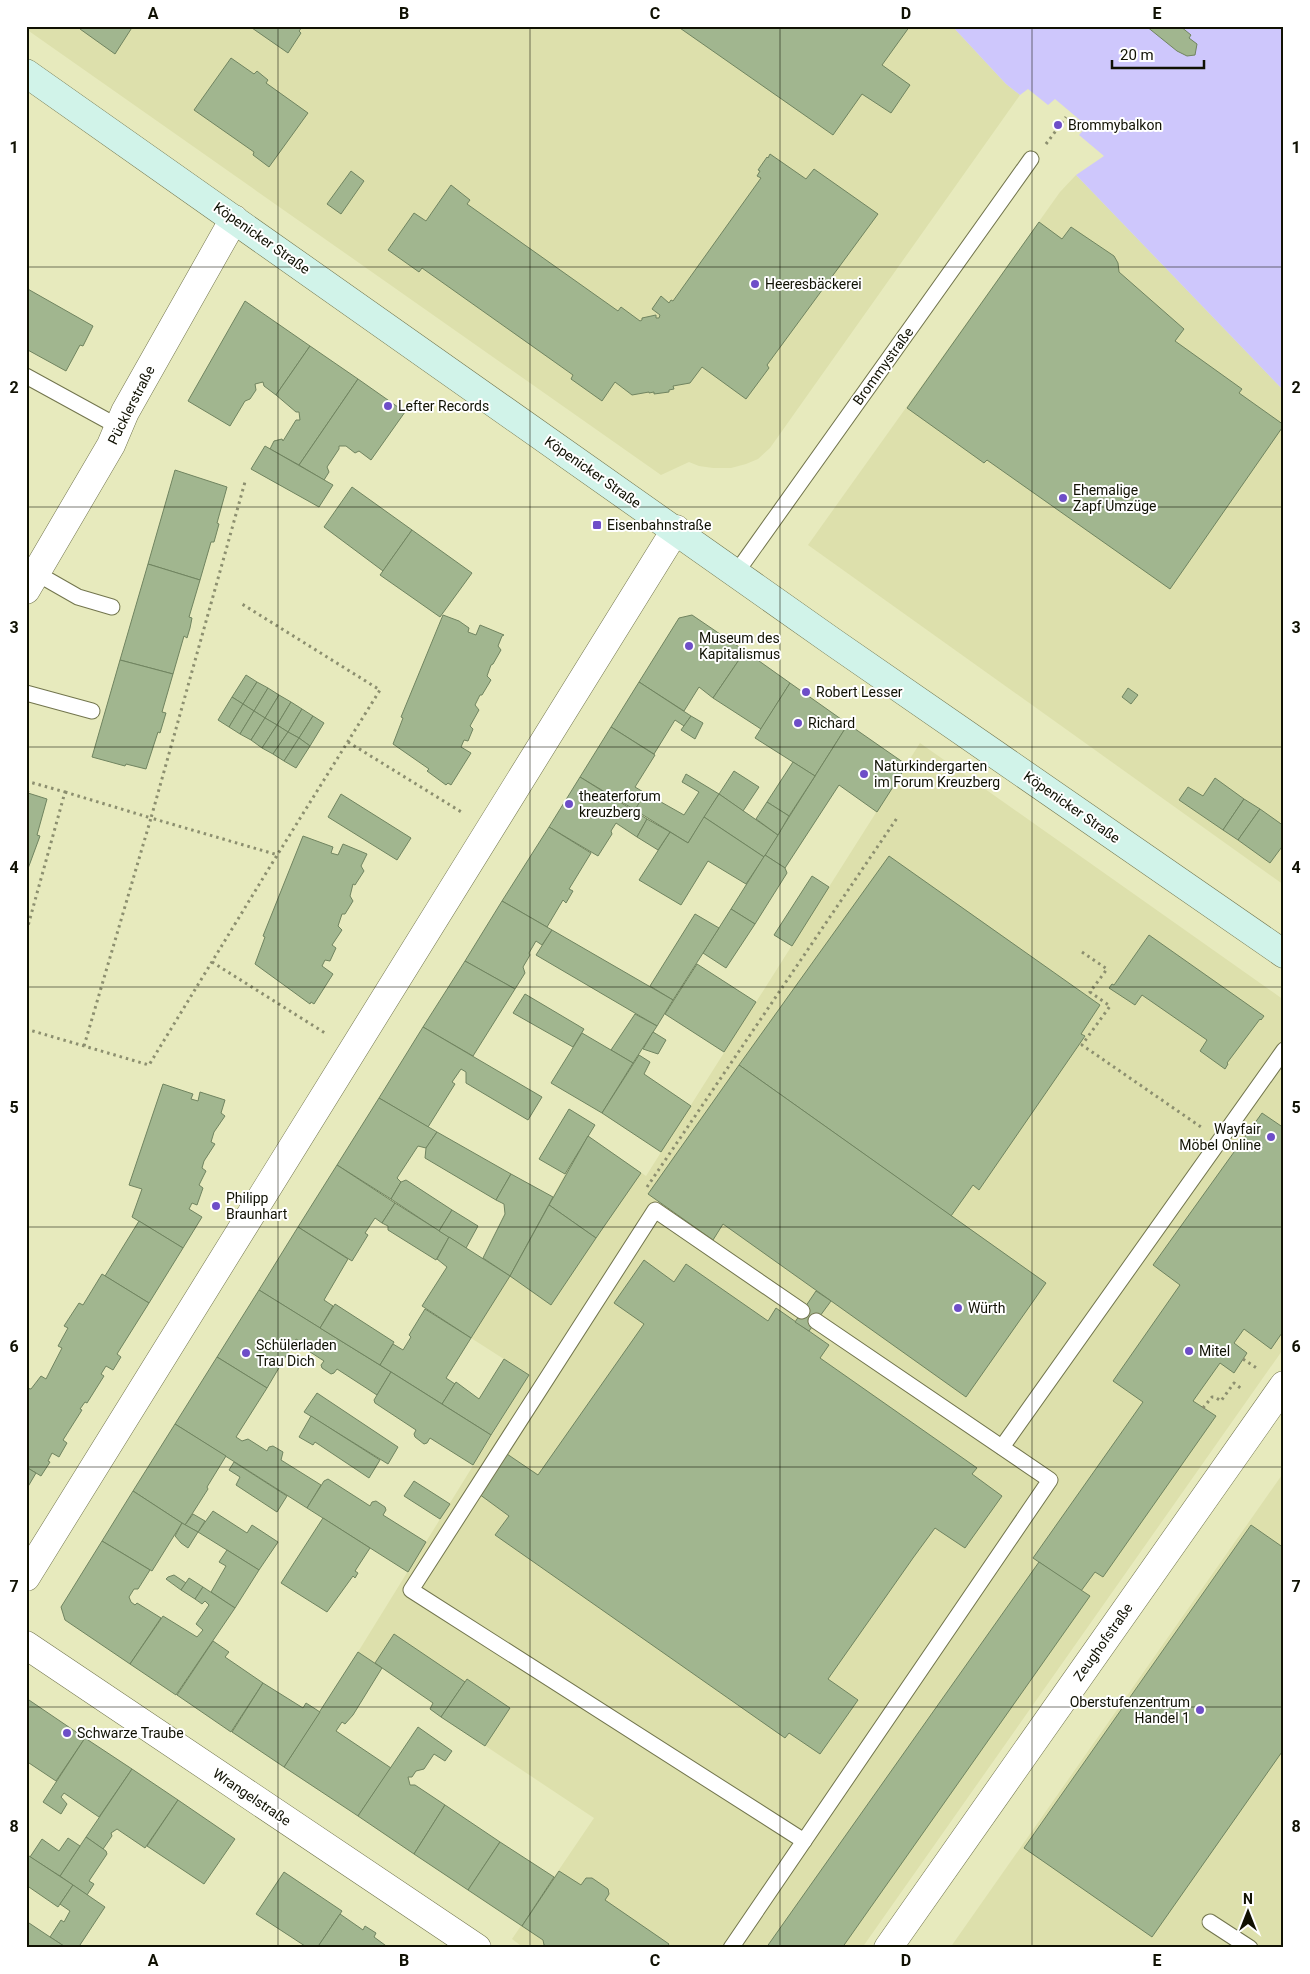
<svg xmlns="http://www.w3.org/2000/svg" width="1310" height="1974" font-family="Roboto,sans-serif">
  <rect width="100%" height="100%" fill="#e7eabd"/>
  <g fill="#dde0ac">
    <path d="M26 26H952L1006 84 1020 95 770 448 758 459 746 464 731 468H713L699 466 689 462 661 475 26 29Z"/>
    <path d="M1076 175 1284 391V885L808 545 1060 192Z"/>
    <path d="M920 743 1284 1000V1348L862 1948H524L512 1939 594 1818 430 1709 433 1703 358 1652 529 1375 471 1338 510 1276 565 1174 588 1136 646 1176Z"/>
    <path d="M1284 1472V1948H950Z"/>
  </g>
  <path fill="#cec7fc" d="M952 26H1284V391L1076 175 1104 156 1079 135 1087 126 1055 99 1048 105 1028 89 1020 95 1006 84Z"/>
  <g fill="#a1b68f" stroke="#708460">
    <path d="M82 26H133L115 54 80 29Z"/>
    <path d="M254 26H303L299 31 301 33 288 53 252 28Z"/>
    <path d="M677 26H910L882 65 910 85 891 113 862 94 833 135Z"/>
    <path d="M1146 26H1180L1191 35 1189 38 1197 44 1195 55 1187 56 1177 51Z"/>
    <path d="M231 58 254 74 257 71 268 80 266 83 308 113 269 167 253 155 254 152 194 110Z"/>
    <path d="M770 154 806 179 814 169 878 214 767 365 769 368 746 399 702 367 690 383 673 386 674 389 669 390V392L654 394V392L649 393V392L632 395 615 382 602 401 571 379 573 375 422 268 419 272 388 250 414 213 426 221 451 185 470 200 467 204 618 311 621 307 640 321 642 320V318L656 315V318H659L660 315 652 309 661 296 669 303 671 300 673 301 761 178 757 176 760 171 758 170 767 157 768 158Z"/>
    <path d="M351 171 364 181 341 214 327 204Z"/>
    <path d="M1039 222 1062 239 1071 227 1114 256 1118 263 1119 272 1184 329 1175 341 1242 389 1239 393 1284 425 1170 589 987 460 984 463 907 408Z"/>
    <path d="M26 288 93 326 83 346 80 345 66 371 26 349Z"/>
    <path d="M245 301 310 346 276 395 264 386 263 382 255 384 256 390 250 399 245 401 230 426 188 401Z"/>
    <path d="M310 346 358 379 299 465 270 449 274 441 282 439 283 441 296 420H300L299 412H296L276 395Z"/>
    <path d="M358 379 405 412 371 460 359 451 355 453 346 446H339V449L327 467 329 472 324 480 299 465Z"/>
    <path d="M265 446 333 485 319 507 251 469Z"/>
    <path d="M175 470 227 487 217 523 219 524 214 542H211L200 580 148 564Z"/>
    <path d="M352 487 412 530 383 571 324 527Z"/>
    <path d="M412 530 472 573 440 617 380 575Z"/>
    <path d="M148 564 200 580 189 617 192 618 190 628 187 638 184 636 173 674 120 660Z"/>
    <path d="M443 615 459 621 469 628 468 632 476 635 480 625 504 635 502 636 498 646 501 650 493 664 491 665 487 676 491 680 482 695H480L475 705 479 710 470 726 473 729 468 741 464 740 461 747 471 753 451 785 448 783 446 785 427 771 429 769 393 744 403 718 401 717Z"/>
    <path d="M692 615 745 651 713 698 699 687 684 711 639 682 679 618Z"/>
    <path d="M745 651 790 683 761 729 713 698Z"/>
    <path d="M120 660 173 674 162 712 166 713 160 733 158 732 146 769 126 764 125 766 92 757Z"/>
    <path d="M246 675 257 682 243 704 232 697Z"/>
    <path d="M257 682 268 688 254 711 243 704Z"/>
    <path d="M639 682 691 716 684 726 675 720 654 754 611 727Z"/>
    <path d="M790 683 848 724 815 776 755 738Z"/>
    <path d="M268 688 279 695 265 718 254 711Z"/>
    <path d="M1128 688 1138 695 1131 704 1122 697Z"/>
    <path d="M279 695 291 702 277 725 265 718Z"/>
    <path d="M232 697 243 704 229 727 218 720Z"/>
    <path d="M291 702 302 709 288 732 277 725Z"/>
    <path d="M243 704 254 711 240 734 229 727Z"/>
    <path d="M302 709 313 716 299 738 288 732Z"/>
    <path d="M254 711 265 718 251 740 240 734Z"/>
    <path d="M313 716 324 723 310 746 299 738Z"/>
    <path d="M691 716 703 723 695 739 681 730Z"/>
    <path d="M265 718 277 725 262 748 251 740Z"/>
    <path d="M848 724 907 765 877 812 839 785 785 868 765 855Z"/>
    <path d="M277 725 288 732 273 754 262 748Z"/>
    <path d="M611 727 655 755 635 787 645 793 635 810 580 777Z"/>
    <path d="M288 732 299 738 284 761 273 754Z"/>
    <path d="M299 738 310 746 296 768 284 761Z"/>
    <path d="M793 762 815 776 789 816 767 802Z"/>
    <path d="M734 771 759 787 743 811 719 794Z"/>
    <path d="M686 774 719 794 688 843 635 810 645 793 684 815 699 792 682 782Z"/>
    <path d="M580 777 647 819 637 837 616 823 611 831 612 834 598 856 549 827Z"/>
    <path d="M1215 778 1244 799 1223 830 1179 800 1188 787 1203 796Z"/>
    <path d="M26 790 29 791 28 793 47 799 37 835 40 836 26 874Z"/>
    <path d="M341 794 411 838 397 860 328 817Z"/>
    <path d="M719 794 778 835 764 857 704 817Z"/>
    <path d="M1244 799 1260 809 1238 840 1223 830Z"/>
    <path d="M767 802 789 816 778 835 756 819Z"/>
    <path d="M1260 809 1284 826V844L1270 863 1238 840Z"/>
    <path d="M704 817 764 857 746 884 708 861 681 905 639 880 670 832 688 843Z"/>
    <path d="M647 819 670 832 658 850 637 837Z"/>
    <path d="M549 827 591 853 569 889 573 891 566 903 563 900 547 927 502 901Z"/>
    <path d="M303 836 333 847 331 853 338 855 343 844 367 854 361 866 364 871 355 885 353 884 350 896 353 901 345 914H342L338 926 342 930 332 945 336 948 330 961 325 960 322 966 333 974 314 1004 311 1002 310 1004 255 964 265 937 263 936Z"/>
    <path d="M765 855 785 868 787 873 755 924 731 909Z"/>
    <path d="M889 856 1100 1005 1081 1034 1085 1036 979 1190 973 1185 951 1216 739 1065Z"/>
    <path d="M812 876 829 887 792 946 774 935Z"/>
    <path d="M502 901 552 930 542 945 536 941 529 953 530 955 523 967 525 973 515 989 465 961Z"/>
    <path d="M731 909 755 924 726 968 703 953Z"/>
    <path d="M695 914 719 928 673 1000 650 986Z"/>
    <path d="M552 930 673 1000 657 1026 536 955Z"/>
    <path d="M1149 935 1264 1016 1261 1020 1260 1019 1227 1063 1228 1064 1225 1069 1200 1051 1207 1040 1142 995 1135 1005 1109 988 1112 984 1114 985Z"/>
    <path d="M465 961 515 989 473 1056 423 1027Z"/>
    <path d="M697 964 756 1002 724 1052 665 1014Z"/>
    <path d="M525 994 584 1029 573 1047 513 1013Z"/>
    <path d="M635 1014 657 1026 633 1063 611 1050Z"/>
    <path d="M423 1027 542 1097 528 1120 466 1083V1072L461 1069 452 1082 455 1084 428 1127 379 1098Z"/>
    <path d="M653 1032 666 1040 658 1054 643 1049Z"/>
    <path d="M582 1033 633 1063 602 1113 551 1083Z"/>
    <path d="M639 1055 650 1062 644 1074 691 1106 661 1152 602 1113Z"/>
    <path d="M739 1065 1046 1283 966 1397 723 1224 713 1240 648 1194Z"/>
    <path d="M163 1084 193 1094 191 1099 198 1101 200 1092 225 1100 221 1113 225 1116 214 1132 211 1142 215 1144 204 1161 202 1168 206 1171 199 1185 203 1188 197 1205 192 1203 189 1209 202 1217 183 1248 132 1217 142 1189 129 1185Z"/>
    <path d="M379 1098 437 1132 426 1148 418 1146 397 1178 401 1182 391 1199 337 1165Z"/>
    <path d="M569 1109 595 1125 565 1174 539 1159Z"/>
    <path d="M1262 1113 1284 1128V1330L1271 1349 1244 1329 1234 1343 1247 1353 1234 1373 1220 1363 1193 1401 1216 1416 1103 1577 1095 1572 1081 1591 1033 1558 1143 1402 1113 1381 1180 1285 1153 1265Z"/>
    <path d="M437 1132 511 1174 496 1200 425 1158 426 1148Z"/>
    <path d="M588 1136 641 1173 596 1238 549 1205Z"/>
    <path d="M337 1165 395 1203 382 1223 375 1218 365 1233 368 1235 352 1261 298 1227Z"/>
    <path d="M511 1174 553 1197 510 1276 483 1258 505 1214 504 1204 496 1200Z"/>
    <path d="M406 1180 452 1210 439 1231 391 1199 401 1182Z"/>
    <path d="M395 1203 449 1237 436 1260 388 1230V1226L382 1223Z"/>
    <path d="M549 1205 596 1238 551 1305 510 1276Z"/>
    <path d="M452 1210 478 1226 466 1248 439 1231Z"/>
    <path d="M139 1221 183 1248 149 1303 105 1276Z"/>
    <path d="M298 1227 348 1259 324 1300 333 1306 320 1328 259 1290Z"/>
    <path d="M449 1237 510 1276 471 1338 422 1306 447 1267 437 1259Z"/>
    <path d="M644 1260 674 1282 686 1264 768 1321 776 1308 829 1345 820 1358 977 1468 972 1474 1002 1496 965 1548 935 1528 913 1558 828 1679 858 1700 820 1754 789 1733 785 1738 495 1535 509 1516 479 1494 507 1454 538 1475 644 1324 614 1303Z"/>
    <path d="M102 1274 149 1303 117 1354 121 1357 113 1370 106 1366 101 1374 104 1376 87 1403 85 1402 80 1409 82 1410 63 1440 67 1443 59 1457 52 1453 48 1461 50 1462 41 1476 26 1467V1388L31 1389 41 1376 46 1379 62 1348 58 1346 68 1328 64 1326 79 1303 83 1305Z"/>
    <path d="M259 1290 391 1372 377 1395 337 1369 334 1373 331 1374 322 1368 321 1365 324 1361 304 1348 303 1343 296 1339 267 1388 217 1357Z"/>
    <path d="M816 1291 831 1301 809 1331 795 1322Z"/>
    <path d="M335 1304 394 1342 380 1365 320 1328Z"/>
    <path d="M425 1309 471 1338 446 1378 455 1384 442 1404 380 1365 393 1344 403 1350 411 1337 409 1335Z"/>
    <path d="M217 1357 267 1388 236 1437 242 1441 248 1439 267 1451 269 1447 273 1446 283 1452 281 1460 321 1485 307 1508 175 1424Z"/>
    <path d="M504 1359 529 1375 491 1435 442 1404 456 1382 479 1399Z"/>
    <path d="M391 1372 491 1435 473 1465 430 1438 427 1443 424 1444 415 1437 414 1434 416 1430 375 1403 374 1400Z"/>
    <path d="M317 1393 398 1447 388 1464 304 1412Z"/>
    <path d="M311 1416 380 1460 369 1478 315 1442 313 1445 299 1437Z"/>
    <path d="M175 1424 226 1456 207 1487 208 1489 185 1525 133 1491Z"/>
    <path d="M234 1462 287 1496 277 1512 236 1485 240 1477 229 1470Z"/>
    <path d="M26 1467 36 1473 26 1490Z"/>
    <path d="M328 1479 370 1506 372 1502 376 1501 385 1507 386 1510 383 1515 426 1542 408 1572 307 1508 324 1481Z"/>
    <path d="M414 1481 450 1504 440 1519 404 1496Z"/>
    <path d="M133 1491 182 1523 152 1571 102 1541Z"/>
    <path d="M213 1511 247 1533 252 1525 278 1542 259 1570 198 1532Z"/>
    <path d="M193 1514 205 1521 198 1532 185 1525Z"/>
    <path d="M323 1518 370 1548 355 1571 358 1573 355 1578 353 1576 327 1612 281 1583Z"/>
    <path d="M182 1523 198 1532 188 1548 181 1543 175 1536Z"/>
    <path d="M1251 1525 1284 1548V1749L1152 1937 1024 1848Z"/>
    <path d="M102 1541 150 1570 138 1589H134L129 1597 131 1602 135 1605 137 1603 161 1618 130 1664 65 1620 61 1607Z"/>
    <path d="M227 1550 259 1570 235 1608 211 1592 226 1566 219 1562Z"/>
    <path d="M1039 1562 1090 1596 842 1948H766Z"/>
    <path d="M174 1575 186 1583 181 1590 166 1579 168 1577Z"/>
    <path d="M189 1578 203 1587 195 1599 181 1590Z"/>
    <path d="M203 1587 235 1608 176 1695 130 1664 163 1616 197 1637 203 1630 196 1624 209 1605 205 1601 202 1604 195 1599Z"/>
    <path d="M394 1634 465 1682 441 1717 430 1709 433 1703 375 1663Z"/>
    <path d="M213 1641 229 1652 225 1657 263 1683 231 1732 177 1695Z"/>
    <path d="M358 1652 382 1668 353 1715 345 1724 342 1722 336 1731 391 1768 358 1816 284 1767Z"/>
    <path d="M467 1679 510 1708 485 1746 441 1717Z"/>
    <path d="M263 1683 303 1708 306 1703 320 1712 284 1767 232 1732Z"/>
    <path d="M26 1698 85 1738 56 1781 26 1761Z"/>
    <path d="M418 1727 452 1751 445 1761 434 1754 424 1769 416 1771 412 1777H408L410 1785H415L445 1805 414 1854 358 1816Z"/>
    <path d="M85 1738 132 1769 99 1817 64 1793 61 1797 67 1804 61 1814 43 1802Z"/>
    <path d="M132 1769 178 1800 145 1848 117 1829 111 1833 112 1836 103 1849 86 1837Z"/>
    <path d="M178 1800 235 1839 204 1884 147 1846Z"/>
    <path d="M445 1805 500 1842 468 1890 414 1854Z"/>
    <path d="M86 1837 106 1851 107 1854 89 1881 94 1884 87 1895 60 1876Z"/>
    <path d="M68 1838 80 1846 60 1876 30 1857 42 1839 59 1851Z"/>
    <path d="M500 1842 554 1877 522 1926 468 1890Z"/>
    <path d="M26 1854 73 1885 58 1907 26 1885Z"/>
    <path d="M559 1871 581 1885 586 1878H592L608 1889 609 1894 605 1900 669 1944 666 1948H549L544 1945 543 1940 522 1926Z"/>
    <path d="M284 1872 342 1911 317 1948H308L256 1914Z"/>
    <path d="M73 1885 105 1907 78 1948H67L50 1937 61 1920 64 1922 70 1911 60 1904Z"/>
    <path d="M340 1914 363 1930 365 1926 376 1933 374 1937 389 1948H317Z"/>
    <path d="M26 1921 50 1937 67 1948H26Z"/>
  </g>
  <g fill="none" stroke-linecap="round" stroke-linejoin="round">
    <g stroke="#72754d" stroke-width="17">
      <g id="lane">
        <path d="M26 376 119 427"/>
        <path d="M36 573 78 597 112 607"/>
        <path d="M736 573 1031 159"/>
        <path d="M26 693 92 711"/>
        <path d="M802 1311 655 1210 411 1590 804 1841"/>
        <path d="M1002 1447 1284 1050"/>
        <path d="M1210 1922 1250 1948"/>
        <path d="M731 1948 1050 1480 816 1321"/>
      </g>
    </g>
    <g stroke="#72754d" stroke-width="29">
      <g id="street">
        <path d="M26 590 111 445 125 412 234 219"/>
        <path d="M26 1577 676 529"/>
        <path d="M26 1645 477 1948"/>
        <path d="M888 1948 1284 1385"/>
      </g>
    </g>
    <g stroke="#72754d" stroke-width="29">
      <path id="secondary" d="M26 73 833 642 1284 954"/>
    </g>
    <g stroke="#8c8f6f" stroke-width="3" stroke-dasharray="2.5 4" stroke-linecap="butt">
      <path d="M1046 144 1066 117"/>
      <path d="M348 742 463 813"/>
      <path d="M26 781 65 792 26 933"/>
      <path d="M65 792 151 818 245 482"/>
      <path d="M1082 952 1107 969 1090 992 1110 1006 1082 1045 1201 1127"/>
      <path d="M212 962 325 1033"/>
      <path d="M26 1029 149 1065 271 865 380 690 242 604"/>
      <path d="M84 1046 151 818 278 855"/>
      <path d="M647 1187 897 818"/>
      <path d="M1243 1359 1258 1369"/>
      <path d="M1203 1408 1212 1397H1215L1221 1401 1234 1383 1243 1390"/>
    </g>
    <use href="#lane" stroke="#fff" stroke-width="15"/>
    <use href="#street" stroke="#fff" stroke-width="28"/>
    <use href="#secondary" stroke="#d1f3e9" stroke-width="28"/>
  </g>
  <path fill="none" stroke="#101103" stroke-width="1" stroke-opacity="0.55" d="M278 26V1948M530 26V1948M780 26V1948M1032 26V1948M26 267H1284M26 507H1284M26 747H1284M26 987H1284M26 1227H1284M26 1467H1284M26 1707H1284"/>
  <g fill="#6e4ec8" stroke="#fff" stroke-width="2">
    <circle cx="1058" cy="125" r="5"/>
    <circle cx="755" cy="284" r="5"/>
    <circle cx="388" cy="406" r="5"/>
    <circle cx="1063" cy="498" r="5"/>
    <rect x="592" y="520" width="10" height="10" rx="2.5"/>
    <circle cx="689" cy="646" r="5"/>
    <circle cx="806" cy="692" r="5"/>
    <circle cx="798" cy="723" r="5"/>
    <circle cx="864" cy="774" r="5"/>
    <circle cx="569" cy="804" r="5"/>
    <circle cx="1271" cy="1137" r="5"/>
    <circle cx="216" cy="1206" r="5"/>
    <circle cx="958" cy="1308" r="5"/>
    <circle cx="1189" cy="1351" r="5"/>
    <circle cx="246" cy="1353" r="5"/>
    <circle cx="1200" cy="1710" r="5"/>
    <circle cx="67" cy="1733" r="5"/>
  </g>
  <g text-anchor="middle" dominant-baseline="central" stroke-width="4" stroke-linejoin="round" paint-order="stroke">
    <g font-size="14" fill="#101103" stroke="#fff" text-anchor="start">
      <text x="1068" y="125">Brommybalkon</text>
      <text x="765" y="284">Heeresbäckerei</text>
      <text x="398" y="406">Lefter Records</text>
      <text x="1073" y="490">Ehemalige<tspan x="1073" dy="16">Zapf Umzüge</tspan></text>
      <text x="607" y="525">Eisenbahnstraße</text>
      <text x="699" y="638">Museum des<tspan x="699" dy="16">Kapitalismus</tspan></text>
      <text x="816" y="692">Robert Lesser</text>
      <text x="808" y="723">Richard</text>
      <text x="874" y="766">Naturkindergarten<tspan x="874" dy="16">im Forum Kreuzberg</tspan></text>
      <text x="579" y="796">theaterforum<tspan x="579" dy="16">kreuzberg</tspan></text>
      <text x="1261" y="1129" text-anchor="end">Wayfair<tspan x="1261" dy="16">Möbel Online</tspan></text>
      <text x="226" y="1198">Philipp<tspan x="226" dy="16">Braunhart</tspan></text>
      <text x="968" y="1308">Würth</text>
      <text x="256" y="1345">Schülerladen<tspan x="256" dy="16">Trau Dich</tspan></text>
      <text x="1199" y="1351">Mitel</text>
      <text x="1190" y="1702" text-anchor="end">Oberstufenzentrum<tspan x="1190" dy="16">Handel 1</tspan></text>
      <text x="77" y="1733">Schwarze Traube</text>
    </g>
    <g font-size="14" fill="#101103" stroke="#fff">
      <text transform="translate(262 238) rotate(35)">Köpenicker Straße</text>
      <text transform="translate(883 366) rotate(-54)">Brommystraße</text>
      <text transform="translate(131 405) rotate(-63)">Pücklerstraße</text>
      <text transform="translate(593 472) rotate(35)">Köpenicker Straße</text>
      <text transform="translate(1072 807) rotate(35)">Köpenicker Straße</text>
      <text transform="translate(1103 1642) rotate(-55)">Zeughofstraße</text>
      <text transform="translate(252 1797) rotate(34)">Wrangelstraße</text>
    </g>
  </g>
  <rect width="1310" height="1974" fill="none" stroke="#ffffff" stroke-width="55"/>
  <g transform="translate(1248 1912)" stroke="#ffffff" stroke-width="4" paint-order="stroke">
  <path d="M0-4L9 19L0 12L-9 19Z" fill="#101103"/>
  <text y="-8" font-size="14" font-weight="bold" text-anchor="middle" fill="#101103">N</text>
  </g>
  <path d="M1112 60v8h92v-8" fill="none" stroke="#101103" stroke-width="2.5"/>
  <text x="1120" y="60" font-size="15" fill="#101103" stroke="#ffffff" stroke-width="4" paint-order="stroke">20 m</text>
  <rect x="28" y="28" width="1254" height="1918" fill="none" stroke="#101103" stroke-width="2"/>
  <g font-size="16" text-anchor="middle" font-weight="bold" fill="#101103">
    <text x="153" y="19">A</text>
    <text x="404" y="19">B</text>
    <text x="655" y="19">C</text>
    <text x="906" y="19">D</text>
    <text x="1157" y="19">E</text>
    <text x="14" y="153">1</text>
    <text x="1296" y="153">1</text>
    <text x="14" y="393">2</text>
    <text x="1296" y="393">2</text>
    <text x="14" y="633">3</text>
    <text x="1296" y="633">3</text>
    <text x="14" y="873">4</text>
    <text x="1296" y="873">4</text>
    <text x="14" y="1113">5</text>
    <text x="1296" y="1113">5</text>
    <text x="14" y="1352">6</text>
    <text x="1296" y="1352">6</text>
    <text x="14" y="1592">7</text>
    <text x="1296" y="1592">7</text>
    <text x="14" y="1832">8</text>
    <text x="1296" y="1832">8</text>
    <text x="153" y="1966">A</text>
    <text x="404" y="1966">B</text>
    <text x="655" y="1966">C</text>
    <text x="906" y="1966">D</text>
    <text x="1157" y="1966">E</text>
  </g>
</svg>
